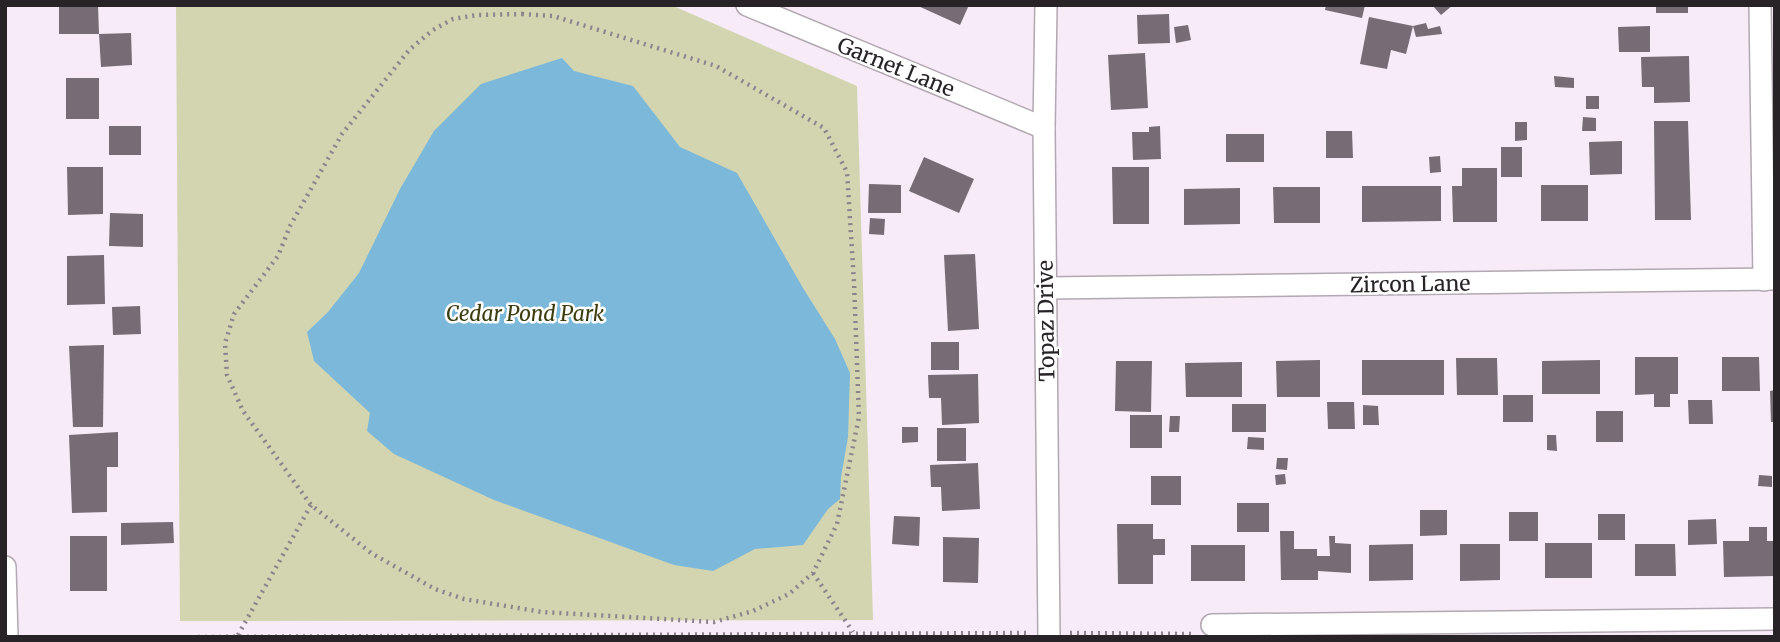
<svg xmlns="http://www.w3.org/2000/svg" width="1780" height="642" font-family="Merriweather,serif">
  <rect width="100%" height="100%" fill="#f6ebf6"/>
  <path fill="#d3d5b0" d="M176 5H671L857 86 873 620 180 621Z"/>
  <path fill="#7bb8d9" d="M562 58 574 71 633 86 680 147 737 173 803 288 835 339 850 373 848 437 841 477 840 499 828 509 803 545 755 549 713 571 674 565 494 500 394 454 367 431 370 413 314 361 307 332 328 312 359 273 400 189 434 131 481 84Z"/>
  <g fill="#756c75">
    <path d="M59 5H98L99 34H59Z"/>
    <path d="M916 5H969L960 25Z"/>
    <path d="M1326 5H1365L1362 18 1325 10Z"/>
    <path d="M1432 5H1453L1441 15Z"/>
    <rect x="1656" y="5" width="32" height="8"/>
    <path d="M1169 14 1170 43 1138 44 1137 15Z"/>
    <path d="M1369 17 1413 26 1406 54 1391 50 1387 69 1360 64Z"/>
    <path d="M1426 23 1428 29 1440 26 1442 34 1416 37 1413 26Z"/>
    <path d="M1188 25 1191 40 1176 43 1174 27Z"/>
    <path d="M1650 26V52H1619L1618 27Z"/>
    <path d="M131 33 132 65 101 67 99 34Z"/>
    <path d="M1145 53 1148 108 1111 110 1108 55Z"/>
    <path d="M1689 56 1690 102 1654 103V87H1642L1641 57Z"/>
    <path d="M1554 76 1574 78V88L1555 87Z"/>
    <rect x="66" y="78" width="33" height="41"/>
    <rect x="1586" y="96" width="13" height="13"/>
    <path d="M1583 117 1596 118V131H1582Z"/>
    <path d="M1654 121H1688L1691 220H1655Z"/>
    <path d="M1515 122H1527V140L1515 141Z"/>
    <rect x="109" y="126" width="32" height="29"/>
    <path d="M1160 126 1161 159 1133 160 1132 132H1149V127Z"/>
    <path d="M1326 131H1352L1353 158H1326Z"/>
    <rect x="1226" y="134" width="38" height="28"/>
    <path d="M1622 141V174L1590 175 1589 142Z"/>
    <rect x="1501" y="147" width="21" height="30"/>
    <path d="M1440 156 1441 172 1430 173 1429 157Z"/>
    <path d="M924 157 974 179 959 213 909 191Z"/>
    <path d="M67 167H103V214L68 215Z"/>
    <path d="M1112 167H1149V224H1113Z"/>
    <path d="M1462 168H1497V222H1453L1452 186H1462Z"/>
    <path d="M869 184 901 185V213H868Z"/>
    <rect x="1541" y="185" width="47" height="36"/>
    <path d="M1362 186H1441V221L1362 222Z"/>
    <path d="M1273 187H1320V223H1274Z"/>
    <path d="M1240 188V224L1184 225V189Z"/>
    <path d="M110 213 143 214V247L109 246Z"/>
    <path d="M870 218 885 219 884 235 869 234Z"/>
    <path d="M975 254 979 329 948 331 944 255Z"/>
    <path d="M104 255 105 304 67 305V256Z"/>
    <path d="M140 306 141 334 113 335 112 307Z"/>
    <rect x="931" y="342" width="28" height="28"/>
    <path d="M104 345 103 427H73L69 346Z"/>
    <path d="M1635 357H1678V394H1670V407H1654V394L1635 395Z"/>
    <path d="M1722 357H1759L1760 391H1722Z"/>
    <path d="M1456 358H1497L1498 395H1457Z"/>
    <path d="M1320 360V397H1277L1276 361Z"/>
    <rect x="1362" y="360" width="82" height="35"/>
    <path d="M1600 360V394H1542V361Z"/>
    <path d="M1116 361H1152L1151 412 1115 411Z"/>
    <path d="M1242 362V397H1186L1185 363Z"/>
    <path d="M978 374 979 423 942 425 941 398H929L928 375Z"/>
    <path d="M1775 390V422H1771L1770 391Z"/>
    <rect x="1503" y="395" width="30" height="27"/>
    <path d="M1688 400H1712L1713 424H1689Z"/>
    <path d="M1327 402H1354L1355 429H1328Z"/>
    <rect x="1232" y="404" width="34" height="28"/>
    <path d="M1363 405 1378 406 1379 425H1363Z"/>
    <rect x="1596" y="411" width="27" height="31"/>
    <rect x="1130" y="415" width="32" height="33"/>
    <path d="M1170 416H1180L1179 432H1169Z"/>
    <path d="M902 427H918V442L902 443Z"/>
    <rect x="937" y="428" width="29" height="33"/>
    <path d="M118 432V467H107V512L72 513 69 435Z"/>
    <path d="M1547 435H1556L1557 451 1547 450Z"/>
    <path d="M1248 437 1264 438V450L1247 449Z"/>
    <path d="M1277 458H1288L1287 470 1276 469Z"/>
    <path d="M978 463 980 509 942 511 941 487H931L930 465Z"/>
    <path d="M1285 474 1286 484 1276 485 1275 475Z"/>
    <path d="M1759 475 1772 476V487L1758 486Z"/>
    <rect x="1151" y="476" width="30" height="29"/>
    <rect x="1237" y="503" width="32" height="29"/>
    <path d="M1420 510H1447V535L1420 536Z"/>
    <rect x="1509" y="512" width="29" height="29"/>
    <rect x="1598" y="514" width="27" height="26"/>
    <path d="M894 516 920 517 919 546 892 544Z"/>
    <path d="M1716 519 1717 544 1688 545V520Z"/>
    <path d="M173 522 174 543 121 545V523Z"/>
    <path d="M1117 524H1153V539H1165V555H1153V584H1118Z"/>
    <path d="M1749 527H1767V541H1775V576L1724 577 1723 541H1749Z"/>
    <path d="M1280 531H1294V549H1317V556H1330L1329 536H1335V543L1351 544V573L1318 571V580H1281Z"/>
    <rect x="70" y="536" width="37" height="55"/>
    <path d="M943 537 979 538 978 583 943 582Z"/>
    <rect x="1545" y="543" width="47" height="35"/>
    <path d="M1413 544V580L1369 581V545Z"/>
    <path d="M1460 544H1500V580L1460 581Z"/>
    <path d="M1635 544H1675L1676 576H1635Z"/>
    <rect x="1191" y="545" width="54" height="36"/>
  </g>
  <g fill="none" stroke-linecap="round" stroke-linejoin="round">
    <g stroke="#b2a8b1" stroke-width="24">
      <g id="minor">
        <path d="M747 5 1044 128"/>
        <path d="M1046 5 1044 128 1049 637"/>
        <path d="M1760 5 1764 280"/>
        <path d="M1046 288 1775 279"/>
        <path d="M5 567 7 637"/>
        <path d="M1212 625 1775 619"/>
      </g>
    </g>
    <g stroke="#8c848c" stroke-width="4.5" stroke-dasharray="2 5" stroke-linecap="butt">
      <path d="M522 14 553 16 716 66 824 128 847 172 854 282 859 417 837 524 813 573 789 594 753 611 714 622 542 612 464 599 435 589 371 553 311 505 243 411 227 375 225 343 234 314 278 256 290 226 342 134 410 49 433 30 453 19 477 15Z"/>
      <path d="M813 573 853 632"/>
      <path d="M1070 633 1191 634"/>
      <path d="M238 635 311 505"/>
      <path d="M198 637 1026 633"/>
    </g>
    <use href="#minor" stroke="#fff" stroke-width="21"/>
  </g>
  <g text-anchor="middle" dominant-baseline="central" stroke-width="5" stroke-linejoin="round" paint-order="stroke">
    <g font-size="21" fill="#272327" stroke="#fff">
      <text transform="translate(896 67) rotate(22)">Garnet Lane</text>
      <text transform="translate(1410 284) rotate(-1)">Zircon Lane</text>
      <text transform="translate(1046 321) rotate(-91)">Topaz Drive</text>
    </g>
    <g font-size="21" font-style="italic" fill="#3d3d0f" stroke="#fff">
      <text x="525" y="313">Cedar Pond Park</text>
    </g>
  </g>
  <rect width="1780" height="642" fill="none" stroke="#272327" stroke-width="14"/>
</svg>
